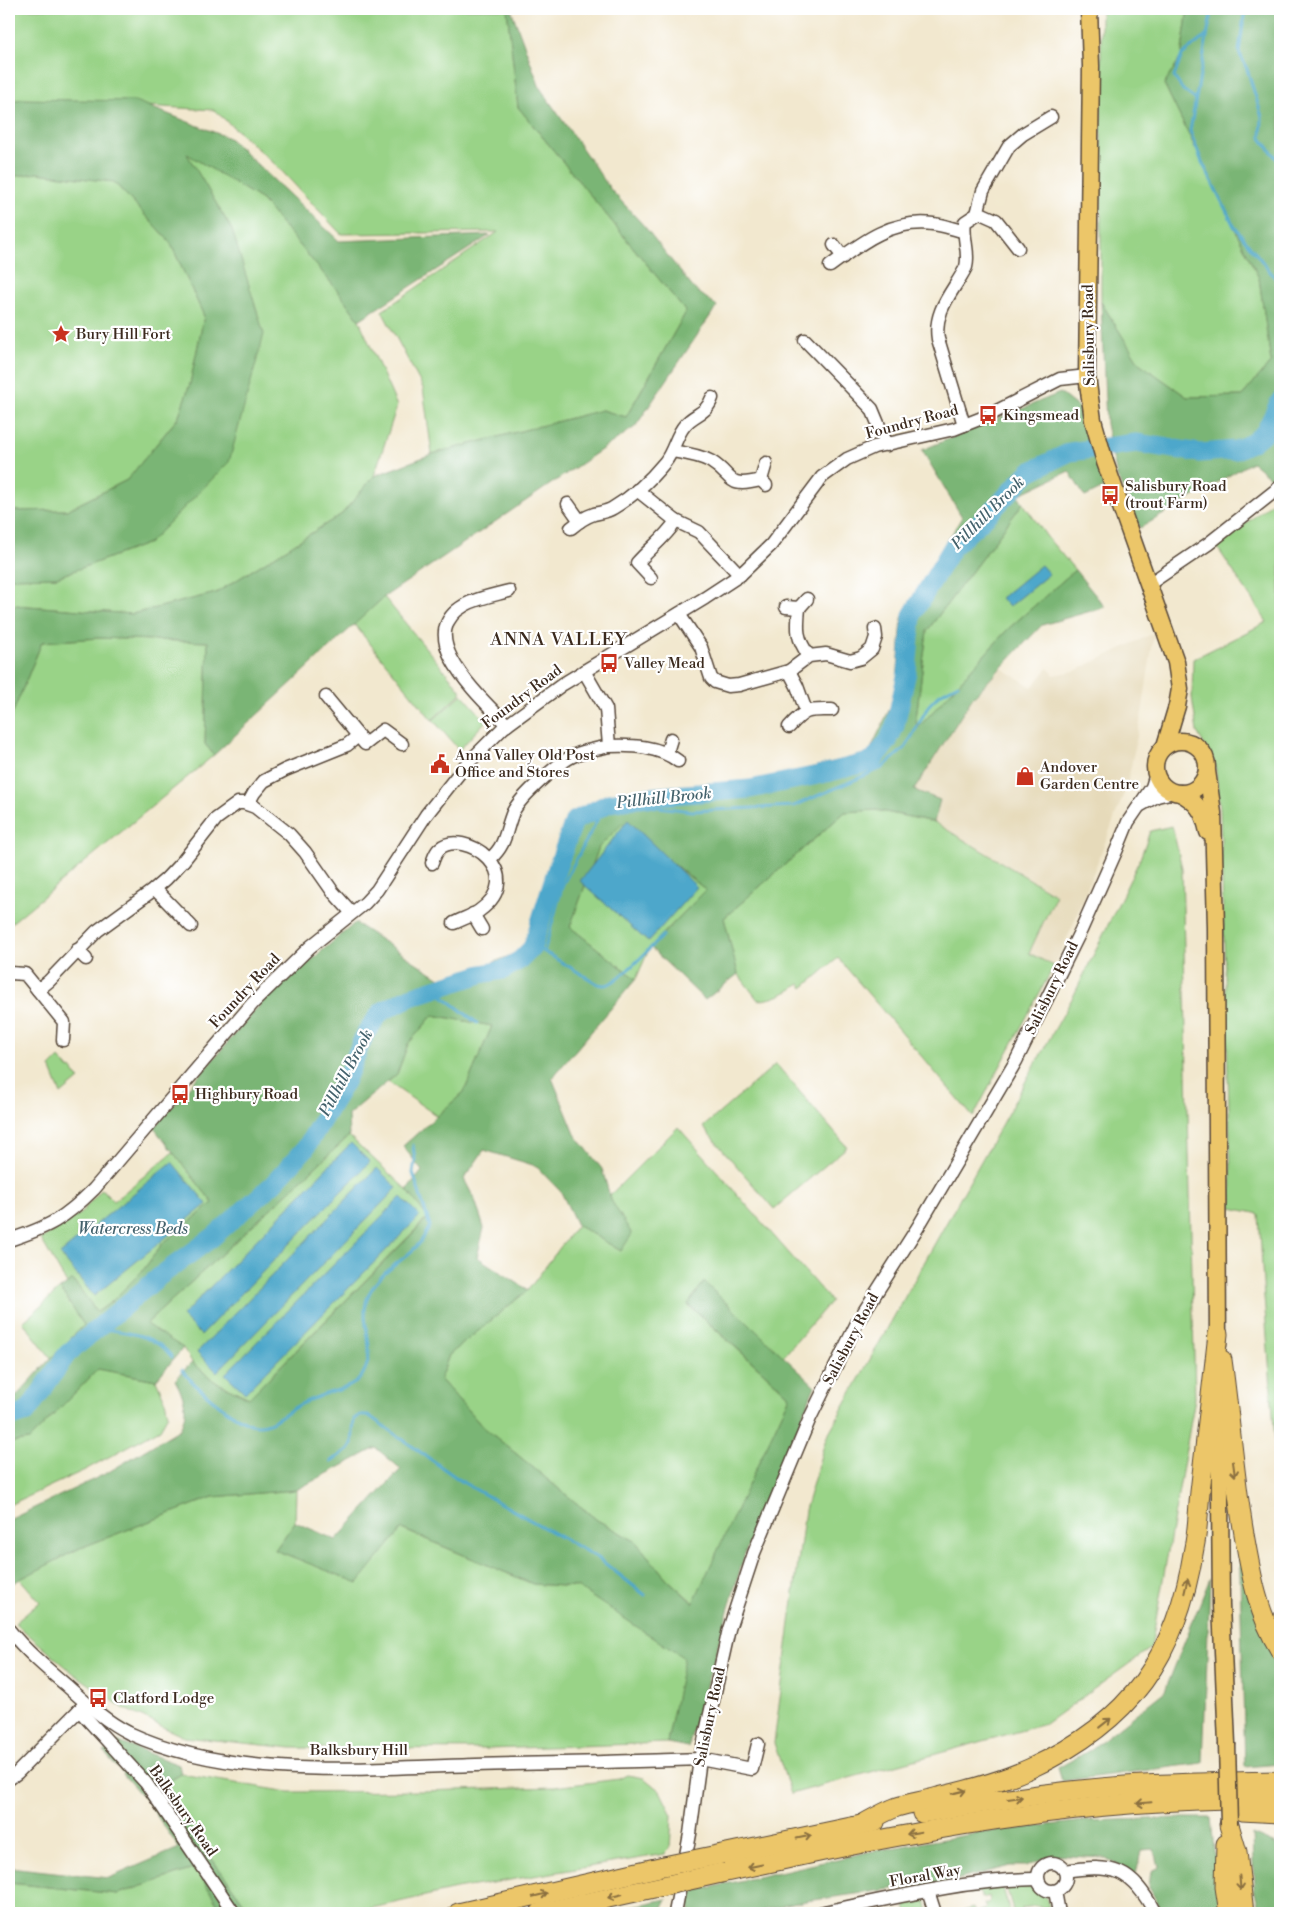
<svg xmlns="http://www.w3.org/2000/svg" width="1289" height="1922" font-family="'Libre Bodoni',serif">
  <rect width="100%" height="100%" fill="#fff"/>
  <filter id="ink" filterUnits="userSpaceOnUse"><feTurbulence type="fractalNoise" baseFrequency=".02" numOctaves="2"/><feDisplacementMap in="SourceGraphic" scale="10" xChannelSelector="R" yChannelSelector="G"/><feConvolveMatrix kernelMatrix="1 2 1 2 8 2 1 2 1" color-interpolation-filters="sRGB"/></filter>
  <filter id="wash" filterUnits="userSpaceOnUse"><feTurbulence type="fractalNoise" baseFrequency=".0096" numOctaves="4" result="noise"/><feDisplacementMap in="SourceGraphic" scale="20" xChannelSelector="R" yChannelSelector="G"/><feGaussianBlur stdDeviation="1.12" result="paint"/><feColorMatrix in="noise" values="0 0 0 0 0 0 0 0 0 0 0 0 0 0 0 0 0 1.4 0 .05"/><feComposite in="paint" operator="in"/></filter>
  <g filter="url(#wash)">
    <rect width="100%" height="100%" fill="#f2e8cf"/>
    <path fill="#e6daba" d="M1154 633 1143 707 1127 786 1071 930 1054 966 1029 953 1056 894 934 822 939 800 914 790 973 697 1000 667 1032 687 1048 668 1054 675 1075 671Z"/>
    <g fill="#99d387" stroke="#6a7e52" fill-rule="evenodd">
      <path d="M9 9H507L518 107 686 312 626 417 602 410 432 454 423 388 382 311 498 232 341 234 277 166 214 110 23 99 9 101Z"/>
      <path d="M1101 9H1188L1181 57 1164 84 1259 278 1271 362 1242 396 1187 397 1139 363 1101 302Z"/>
      <path d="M186 153 262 200 338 291 359 320 397 406 374 476 342 514 216 593 132 614 15 605 9 617V578L57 577 149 543 232 230Z"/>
      <path d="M37 173 114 182 170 242 204 316 190 384 178 418 127 480 67 510 9 511V177Z"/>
      <path d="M1280 496V1506L1263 1284 1259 1214 1232 1208 1220 809 1215 764 1197 732 1192 697 1193 659 1267 622 1217 547Z"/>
      <path d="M1023 503 1047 537 1075 570 1008 629 917 729 916 718 927 631Z"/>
      <path d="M384 597 462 692 432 720 354 624Z"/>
      <path d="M99 638 208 642 205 744 214 755 9 925V722L42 642Z"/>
      <path d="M462 694 486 721 459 750 433 720Z"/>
      <path d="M875 810 934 822 1056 895 1029 953 1054 966 973 1117 838 958 803 988 800 984C787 992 774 1000 758 1000L738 974 724 918 845 812Z"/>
      <path d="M622 823 706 890 650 947 636 979 570 927 599 847Z"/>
      <path d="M1172 826 1182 868 1195 1398 1151 1648 1045 1724 791 1794 774 1743 805 1510 826 1438 1074 995 1140 859 1150 831Z"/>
      <path d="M433 1015 492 1026 464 1092 437 1116 388 1082 397 1074 408 1044Z"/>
      <path d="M59 1058 69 1069 71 1068 79 1079 61 1094 50 1067Z"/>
      <path d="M776 1064 847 1147 774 1209 703 1127Z"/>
      <path d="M678 1127 831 1301 783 1357 704 1283 688 1305 790 1396 694 1603 667 1579 635 1541 597 1520 481 1425 440 1379 449 1355 528 1290 577 1225 621 1251 610 1195Z"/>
      <path d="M349 1136 407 1190 428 1217 249 1398 214 1381 192 1362 183 1348 145 1325ZM352 1144 201 1335 182 1316Z"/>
      <path d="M173 1152 213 1203 162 1244 144 1269 111 1302 97 1312 73 1280 67 1284 41 1239 80 1214 102 1189 114 1201Z"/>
      <path d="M60 1289 84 1325 51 1358 23 1322Z"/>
      <path d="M98 1369 156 1380 165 1400 168 1415 160 1429 85 1470 9 1505V1443L29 1440Z"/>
      <path d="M296 1490 295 1522 275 1550 358 1582 401 1529 533 1584 577 1587 685 1658 667 1743 487 1749 292 1748 184 1737 125 1709 73 1673 15 1623 40 1602 20 1579 80 1548 213 1497Z"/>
      <path d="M181 1774 289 1792 423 1791 554 1787 619 1779 627 1775 644 1778 660 1791 672 1815 670 1849 665 1854 456 1889 350 1913H251L160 1787Z"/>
      <path d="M196 1868 223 1913H9V1883L118 1894Z"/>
      <path d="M1005 1883C1020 1885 1046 1887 1049 1906L1044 1908 1035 1906 1022 1908V1913H1014Z"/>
      <path d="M1002 1884 1010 1913H982L981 1912 963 1913V1911L973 1908 975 1913 986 1909 984 1904 990 1902 989 1896 982 1898 979 1892 970 1894 969 1888Z"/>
      <path d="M920 1897 926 1899 929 1913H907L904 1902 907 1899Z"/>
    </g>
    <g fill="#7ab574" stroke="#5a7049">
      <path d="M507 9H511L540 88 611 190 645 227 694 289 717 306 635 427 384 597 214 755 205 744 208 642 99 638 42 642 9 722V617L14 605 132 614 216 593 342 514 374 476 432 454 602 410 626 417 686 312 518 107Z"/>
      <path d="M1188 9H1280V486L1252 462 1140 528 1117 476 1106 424 1101 302 1139 363 1187 397 1242 396 1271 362 1259 278 1164 84 1181 57Z"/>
      <path d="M23 99 135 101 229 138 339 241 490 235 359 320 338 291 262 200 187 154 232 230 264 334 229 462 149 543 57 577 9 578V511L67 510 127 480 178 418 190 384 204 316 170 242 114 182 37 173 9 177V101Z"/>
      <path d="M1060 393 1085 413 1109 485 1085 497 1069 471 1018 495 1023 503 927 631 916 718 917 729 1008 629 1075 570 1105 607 1042 625 973 697 914 790 940 800 934 822 876 810 845 812 724 918 738 974 705 1000 650 947 706 890 623 823 599 847 570 927 636 979 552 1078 575 1134 602 1169 611 1200 632 1234 621 1251 577 1225 561 1192 536 1166 484 1150 464 1179 475 1200 484 1228 477 1257 528 1290 449 1355 440 1379 481 1425 597 1520 635 1541 667 1579 693 1603 790 1396 688 1304 704 1282 815 1386 745 1553 688 1747 667 1743 684 1658 577 1587 533 1584 402 1529 358 1583 275 1550 295 1522 336 1540 401 1469 376 1448 296 1490 213 1497 80 1548 9 1585V1520L107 1473 180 1429C189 1409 185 1399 175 1380L192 1362 214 1381 249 1398 428 1218 407 1190 422 1171 403 1146 464 1092 492 1026 433 1015 408 1044 397 1074 348 1115 349 1136 146 1324 183 1348 156 1380 98 1369 29 1440 9 1443V1401H12L51 1358 84 1325 60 1289 73 1280 97 1312 111 1302 144 1269 162 1244 213 1203 154 1128 265 999 355 923 446 982 526 949 572 821 609 803 746 784 869 753 896 695 902 618 962 517 922 450Z"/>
      <path d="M1239 1536 1255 1610 1280 1662V1764L1245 1767Z"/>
      <path d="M1210 1578 1203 1763 1062 1781 1058 1768 1090 1750 1165 1691Z"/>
      <path d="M119 1742 179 1765 181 1774 160 1787 251 1913H223L196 1868 118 1894 9 1883V1867L109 1878 179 1848 148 1803 104 1752Z"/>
      <path d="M1181 1818H1211L1220 1913H1163L1149 1887 1151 1871 1159 1867 1155 1850 1141 1851 1136 1874 1104 1858 1053 1855 1026 1866H1010L956 1880 806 1901 751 1913H690V1900L695 1891 868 1852 979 1833 1085 1821Z"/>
      <path d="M1252 1834 1280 1846V1913H1260L1254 1889Z"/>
      <path d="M667 1899 660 1913H600Z"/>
    </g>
    <g fill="#4ea7cb" stroke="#446874">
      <path d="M1041 565 1049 574 1009 607 1001 598Z"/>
      <path d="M628 820 697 887 648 942 580 881Z"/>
      <path d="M351 1143 370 1162 201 1335 182 1316Z"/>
      <path d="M172 1162 207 1204 94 1296 60 1254Z"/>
      <path d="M377 1168 397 1188 217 1372 197 1352Z"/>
      <path d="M401 1197 420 1216 245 1393 225 1374Z"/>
    </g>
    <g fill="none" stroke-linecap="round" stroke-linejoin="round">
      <g stroke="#4ea7cb" stroke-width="3">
        <path d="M1212 9 1190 131 1202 162 1234 226 1280 284"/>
        <path d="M1245 9 1239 52 1247 69 1262 117 1261 138 1280 163"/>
        <path d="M1195 99 1183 90 1174 77 1182 55 1207 35"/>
        <path d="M532 948 543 951 598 984C602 985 605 986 609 984 625 976 650 948 663 935"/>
        <path d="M544 952 563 884 601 813 610 807 623 803 692 811 794 806 882 768 906 747 929 705 940 694 958 684"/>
        <path d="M434 989 477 1023"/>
        <path d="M97 1328C124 1332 154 1333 172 1357"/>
        <path d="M182 1370C195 1387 231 1417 251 1424 255 1425 262 1425 266 1424 274 1422 279 1417 286 1413 296 1406 309 1400 320 1396 334 1390 355 1389 363 1374 380 1343 354 1319 371 1290 383 1270 403 1261 418 1245 423 1239 426 1233 430 1226L413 1173 415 1161 413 1145"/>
        <path d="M331 1461 348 1450 352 1444 354 1419 360 1415H368L464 1483 598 1558 645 1595"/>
      </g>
      <path stroke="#4ea7cb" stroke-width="19" d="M9 1418 27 1412 67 1354 160 1276 213 1237 273 1184 305 1149 345 1082 365 1034 381 1012 410 997 481 974 503 970 520 960 532 948 556 871 574 821 609 803 646 797 750 789 818 775 873 761 888 741 895 726 907 672 912 615 952 548 990 513 1029 472 1070 452 1136 443 1200 453 1236 450 1253 442 1265 432 1280 401"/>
    </g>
  </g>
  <g filter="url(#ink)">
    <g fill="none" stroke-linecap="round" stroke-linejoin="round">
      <g stroke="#564639" stroke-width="15">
        <g id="minor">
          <path d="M978 212 996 220 1018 248"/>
          <path d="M834 245 843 257"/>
          <path d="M830 266C861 243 891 219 933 224 943 225 953 229 963 231"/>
          <path d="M805 340 872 409 887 445"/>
          <path d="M964 425 938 339C933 310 954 291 966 267 970 251 962 238 965 222L977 214 983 191 1009 146 1023 134 1051 117"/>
          <path d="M672 451C684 453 699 455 710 461 735 476 725 489 761 480"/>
          <path d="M766 485 761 480 766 463"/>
          <path d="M637 490 676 521 699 532 740 575"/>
          <path d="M568 504 580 521"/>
          <path d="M571 528C578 522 585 517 594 514 601 512 607 512 613 508 632 497 651 479 665 462 674 451 676 435 685 425 695 413 706 415 712 398"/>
          <path d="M651 578 637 563C650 548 665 538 676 521"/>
          <path d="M1149 584 1208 544 1280 487"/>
          <path d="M786 607 799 608 807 599"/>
          <path d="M799 608C797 629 796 638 809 656"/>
          <path d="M679 614 701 647 711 678 715 682 728 686 739 685 789 671 809 656 826 654 850 661 861 658 872 649 876 637 875 629"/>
          <path d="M789 671 797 686 806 711"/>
          <path d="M326 697 365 744 383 730 402 744"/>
          <path d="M507 725C482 698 410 636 465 605 477 598 494 595 509 591"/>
          <path d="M789 727C806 708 808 710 832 710"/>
          <path d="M609 746C632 745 659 746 678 761"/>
          <path d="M667 752 671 739"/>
          <path d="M248 804 254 793 264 781 285 770 347 745 358 736"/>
          <path d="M1141 805 1157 796 1174 792"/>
          <path d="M490 859C507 844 505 831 513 812 520 797 560 761 575 755 586 750 598 749 609 746L606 709 584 671"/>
          <path d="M432 863C434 858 435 853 439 849 463 827 531 874 479 911 472 916 462 919 454 923"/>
          <path d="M155 889 191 926"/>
          <path d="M473 914 482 929"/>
          <path d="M77 950 86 959"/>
          <path d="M10 973 25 974 64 1022 63 1040"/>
          <path d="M38 990 49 981 97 931 152 891 166 879 183 861 216 819 238 803H244L255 807 289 834 305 852 333 892 352 913"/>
          <path d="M9 1240C49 1227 64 1219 94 1189L253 1003 310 947 365 903 377 890 426 815 465 766 503 728 563 684 705 598 740 575 771 545 822 477 847 459 874 447 954 429 987 416 1060 379 1087 376"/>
          <path d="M9 1630C26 1651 46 1668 66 1685 86 1703 105 1721 129 1733 232 1781 366 1768 476 1765 551 1763 625 1762 700 1759L752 1769 758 1744"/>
          <path d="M79 1710 146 1783 234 1913"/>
          <path d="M9 1779 17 1773 84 1705"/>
          <circle cx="1052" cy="1877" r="14"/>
          <path d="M1065 1871C1113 1863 1132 1869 1155 1913"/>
          <path d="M928 1891 935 1913"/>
          <path d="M1055 1891 1059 1913"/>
          <path d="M675 1913 690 1834 700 1759 729 1629 754 1553 810 1418 858 1321 918 1227 1016 1061 1081 930 1117 849 1128 822 1152 787 1156 774"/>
          <path d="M820 1913C892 1898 964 1880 1037 1879"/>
        </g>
      </g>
      <g stroke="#564639" stroke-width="19">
        <g id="major">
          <path d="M1089 9 1091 66 1087 376 1093 420 1105 462 1176 662 1180 689 1177 706 1165 746"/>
          <circle cx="1181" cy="767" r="26"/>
          <path d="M1207 771 1213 813 1216 928 1218 1346"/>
          <path d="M1180 793C1198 802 1204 813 1208 832"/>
          <path d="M1219 1391 1221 1605 1227 1744"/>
        </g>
      </g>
      <g stroke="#564639" stroke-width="21">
        <g id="highway">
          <path d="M1222 1360C1230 1418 1234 1476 1244 1534 1251 1574 1258 1615 1280 1650"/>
          <path d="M1242 1811 1280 1813"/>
          <path d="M922 1813C989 1801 1057 1791 1125 1786 1176 1783 1228 1782 1280 1781"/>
          <path d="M863 1824C874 1818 886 1811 897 1807 910 1803 924 1801 938 1797 969 1790 1002 1781 1031 1768 1131 1722 1177 1656 1194 1548 1198 1530 1198 1511 1200 1492 1206 1439 1212 1387 1218 1334"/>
          <path d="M1229 1825 1237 1852 1244 1913"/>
          <path d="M1226 1844 1225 1887 1229 1913"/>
          <path d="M722 1854 875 1822"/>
          <path d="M721 1873C784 1860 847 1845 911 1834 1033 1811 1156 1797 1280 1799"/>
          <path d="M458 1913 664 1866"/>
          <path d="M540 1913 663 1886"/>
        </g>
      </g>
      <use href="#minor" stroke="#fff" stroke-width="12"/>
      <use href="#major" stroke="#ecc669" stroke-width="16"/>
      <use href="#highway" stroke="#ecc669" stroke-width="19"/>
      <g stroke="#564639" stroke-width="19" stroke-linecap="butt">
        <path id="major-bridge" d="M1227 1744 1229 1825"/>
      </g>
      <g stroke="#564639" stroke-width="21" stroke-linecap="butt">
        <g id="highway-bridge">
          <path d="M664 1866 722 1854"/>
          <path d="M663 1886 721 1873"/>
        </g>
      </g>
      <use href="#major-bridge" stroke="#ecc669" stroke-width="16"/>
      <use href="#highway-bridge" stroke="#ecc669" stroke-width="19"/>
    </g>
    <defs><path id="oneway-shaft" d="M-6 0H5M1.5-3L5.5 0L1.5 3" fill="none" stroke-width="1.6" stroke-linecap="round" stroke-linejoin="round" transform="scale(1.25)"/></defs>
    <g stroke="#8b7040">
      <use href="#oneway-shaft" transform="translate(1234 1469) rotate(82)"/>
      <use href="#oneway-shaft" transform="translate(1186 1586) rotate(-77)"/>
      <use href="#oneway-shaft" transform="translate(1105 1723) rotate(-38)"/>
      <use href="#oneway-shaft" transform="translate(959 1792) rotate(-14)"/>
      <use href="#oneway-shaft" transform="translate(1015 1798) rotate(-8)"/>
      <use href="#oneway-shaft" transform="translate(1144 1803) rotate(175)"/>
      <use href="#oneway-shaft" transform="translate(914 1833) rotate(170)"/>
      <use href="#oneway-shaft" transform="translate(804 1837) rotate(-12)"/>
      <use href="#oneway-shaft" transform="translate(755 1866) rotate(168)"/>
      <use href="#oneway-shaft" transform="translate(1240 1883) rotate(85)"/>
      <use href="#oneway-shaft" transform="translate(540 1895) rotate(-13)"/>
      <use href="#oneway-shaft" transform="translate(615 1896) rotate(167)"/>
    </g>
  </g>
  <defs>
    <g id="sight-bare" transform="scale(1.5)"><path d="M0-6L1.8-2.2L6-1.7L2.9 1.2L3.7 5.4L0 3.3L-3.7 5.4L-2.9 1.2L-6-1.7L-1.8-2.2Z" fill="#c8321e" stroke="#fff" stroke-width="2.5" paint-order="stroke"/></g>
    <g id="bus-bare" transform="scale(1.5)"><path d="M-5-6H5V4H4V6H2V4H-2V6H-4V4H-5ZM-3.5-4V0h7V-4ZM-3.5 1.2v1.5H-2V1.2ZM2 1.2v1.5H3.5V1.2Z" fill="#c8321e" stroke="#fff" stroke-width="2.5" paint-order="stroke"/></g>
    <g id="civic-bare" transform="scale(1.5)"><path d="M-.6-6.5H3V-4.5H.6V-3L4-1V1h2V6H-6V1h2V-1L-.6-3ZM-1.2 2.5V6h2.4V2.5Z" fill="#c8321e" stroke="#fff" stroke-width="2.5" paint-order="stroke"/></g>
    <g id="shop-bare" transform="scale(1.5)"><path d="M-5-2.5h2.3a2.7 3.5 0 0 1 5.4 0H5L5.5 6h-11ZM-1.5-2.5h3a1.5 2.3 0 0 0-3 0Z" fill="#c8321e" stroke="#fff" stroke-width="2.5" paint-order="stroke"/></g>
  </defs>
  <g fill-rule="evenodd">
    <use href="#sight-bare" x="61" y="334"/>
    <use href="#bus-bare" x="988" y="415"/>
    <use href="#bus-bare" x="1110" y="495"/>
    <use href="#bus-bare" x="609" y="663"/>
    <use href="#civic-bare" x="440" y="764"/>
    <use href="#shop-bare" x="1025" y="776"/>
    <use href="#bus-bare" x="180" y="1094"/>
    <use href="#bus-bare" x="98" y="1698"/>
  </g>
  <g text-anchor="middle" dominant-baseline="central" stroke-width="4.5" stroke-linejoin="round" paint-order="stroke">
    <g font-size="15" fill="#3b2a1e" stroke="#fff" text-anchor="start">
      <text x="76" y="334">Bury Hill Fort</text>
      <text x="1003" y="415">Kingsmead</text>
      <text x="1125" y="486">Salisbury Road<tspan x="1125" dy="17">(trout Farm)</tspan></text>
      <text x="624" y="663">Valley Mead</text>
      <text x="455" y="755">Anna Valley Old Post<tspan x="455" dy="17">Office and Stores</tspan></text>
      <text x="1040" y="767">Andover<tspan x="1040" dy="17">Garden Centre</tspan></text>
      <text x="195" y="1094">Highbury Road</text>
      <text x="113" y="1698">Clatford Lodge</text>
    </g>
    <g font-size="15" fill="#3b2a1e" stroke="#fff">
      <text transform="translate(1089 335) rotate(-91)">Salisbury Road</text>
      <text transform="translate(912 422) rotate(-15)">Foundry Road</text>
      <text transform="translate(522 697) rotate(-37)">Foundry Road</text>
      <text transform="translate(1052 988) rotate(-64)">Salisbury Road</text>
      <text transform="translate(245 991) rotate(-47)">Foundry Road</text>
      <text transform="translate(851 1339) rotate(-62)">Salisbury Road</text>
      <text transform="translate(710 1717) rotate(-78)">Salisbury Road</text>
      <text x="359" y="1750">Balksbury Hill</text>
      <text transform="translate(183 1811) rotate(55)">Balksbury Road</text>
      <text transform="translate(925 1876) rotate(-10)">Floral Way</text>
    </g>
    <g font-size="16" font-style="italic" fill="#44626c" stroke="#fff">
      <text transform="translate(988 513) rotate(-45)">Pillhill Brook</text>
      <text transform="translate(664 798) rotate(-6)">Pillhill Brook</text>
      <text transform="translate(346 1073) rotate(-62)">Pillhill Brook</text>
      <text x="133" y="1229">Watercress Beds</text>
    </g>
    <g font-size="18" letter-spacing="1" fill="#3b2a1e" stroke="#fff">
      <text x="559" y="639">ANNA VALLEY</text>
    </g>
  </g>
  <rect width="1289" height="1922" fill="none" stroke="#fff" stroke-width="30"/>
</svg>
